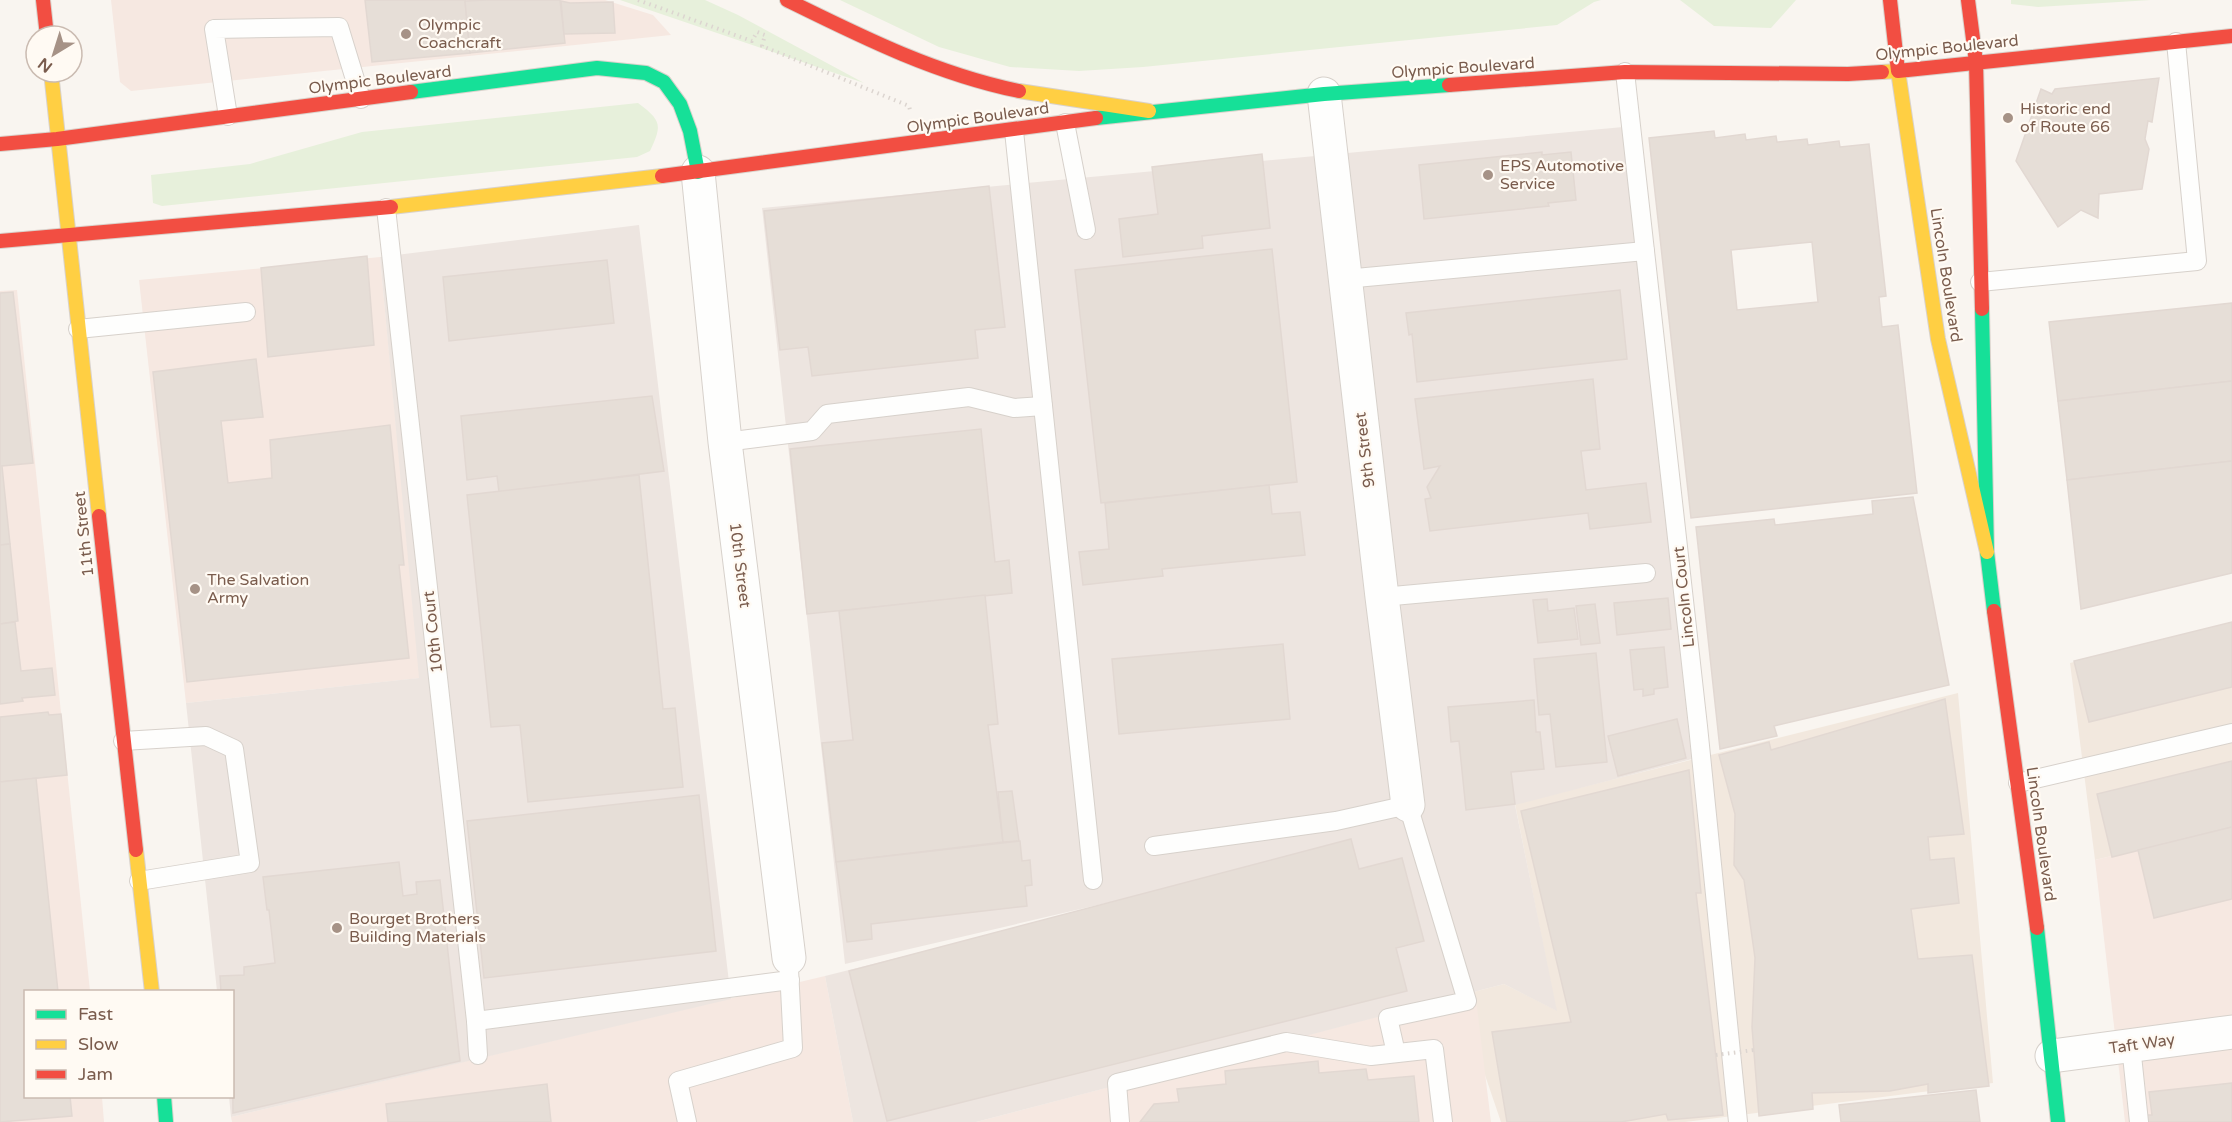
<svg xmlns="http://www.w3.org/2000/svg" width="2232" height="1122" font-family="'Varela Round',sans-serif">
  <rect width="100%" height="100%" fill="#f9f5f0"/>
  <g fill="#f2e8de">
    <path d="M2232 623V827L2095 860 2070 663Z"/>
    <path d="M1958 693 1993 1083 1685 1122H1501L1458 996 1504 984 1556 1010 1515 804Z"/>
  </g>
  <g fill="#f6e8e1">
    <path d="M111 0H605L653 15 671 35 131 91 120 82Z"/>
    <path d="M380 257 420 678 186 703 139 280Z"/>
    <path d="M17 290 90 991 26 992V1096L102 1097 104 1122H0V291Z"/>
    <path d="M2232 826V1122H2125L2095 860Z"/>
    <path d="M825 976 853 1122H232L231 1117Z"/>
    <path d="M1475 991 1491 1122H976Z"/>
  </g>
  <g fill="#ede5e0">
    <path d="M1623 127 1692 759 1515 805 1557 1011 1504 984 976 1122H853L825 976 1248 870 845 964 762 208Z"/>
    <path d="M639 225 731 999 231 1117 229 1097 232 1096V992L217 991 186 703 419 678 380 257Z"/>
  </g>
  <g fill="#e7f0db">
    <path d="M620 0H705L738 15 864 83Z"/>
    <path d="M840 0H1601L1594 2 1557 25 1143 67 1079 71 1010 67 939 47Z"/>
    <path d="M1680 0H1796L1771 28 1714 26Z"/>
    <path d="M2011 0H2151L2038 7 2011 4Z"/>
    <path d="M638 103C662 121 662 125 650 151L637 157 162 206 153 203 151 175 250 164 362 132Z"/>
  </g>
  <g fill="#e6ded7" stroke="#e2d8d2" stroke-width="1.5" fill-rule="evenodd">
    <path d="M365 0H465L470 53 372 62Z"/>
    <path d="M488 0H560L565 43 470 53 465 1Z"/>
    <path d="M561 1 570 3 613 2 615 33 564 34Z"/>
    <path d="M2159 78 2152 122 2148 121 2145 139 2149 149 2142 189 2099 194 2098 218 2081 210 2058 227 2016 161 2041 89 2052 94 2055 89Z"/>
    <path d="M1714 131 1715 138 1745 134 1746 140 1776 136 1777 142 1807 139 1808 145 1839 141 1840 147 1869 144 1886 296 1879 297 1882 327 1898 325 1917 493 1691 518 1649 138ZM1812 242 1818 302 1737 310 1731 250Z"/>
    <path d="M1542 152V155L1571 152 1576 200 1548 203 1549 206 1424 219 1419 165Z"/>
    <path d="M1262 154 1270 228 1202 236 1203 248 1123 257 1119 219 1158 214 1152 167Z"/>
    <path d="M989 186 1005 327 975 330 978 358 812 376 808 347 780 350 764 211Z"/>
    <path d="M1272 249 1297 482 1101 503 1075 270Z"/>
    <path d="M367 256 374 345 268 357 261 268Z"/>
    <path d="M607 260 614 323 449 341 443 277Z"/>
    <path d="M1620 290 1627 359 1417 382 1412 334 1409 335 1406 313Z"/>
    <path d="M13 292 33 463 2 466 10 544 0 545V293Z"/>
    <path d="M2232 303V381L2058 401 2049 322Z"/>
    <path d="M256 359 263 417 221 421 228 483 272 478 270 440 390 425 404 565H399L409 658 187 682 153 372Z"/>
    <path d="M1593 379 1600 449 1581 451 1586 490 1646 483 1651 522 1590 529 1588 513 1430 531 1425 499 1431 498 1427 487 1440 466 1424 469 1415 399Z"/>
    <path d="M2232 381V461L2067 480 2058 401Z"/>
    <path d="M652 396 664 471 499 492 497 476 467 480 461 416Z"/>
    <path d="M981 429 995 562 1009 560 1012 593 807 614 790 449Z"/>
    <path d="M2232 461V573L2081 609 2067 480Z"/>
    <path d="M639 475 663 709 675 708 683 787 528 802 520 725 491 727 467 495Z"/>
    <path d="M1269 485 1272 514 1300 512 1305 555 1162 569 1163 576 1083 585 1079 552 1109 549 1105 503Z"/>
    <path d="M1913 497 1949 685 1774 726 1777 736 1720 749 1696 527 1774 519 1775 525 1873 514 1872 501Z"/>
    <path d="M10 544 18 621 0 624V545Z"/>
    <path d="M985 595 998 724 988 725 1003 842 836 862 822 743 853 740 839 611Z"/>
    <path d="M1668 598 1671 629 1617 635 1614 603Z"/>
    <path d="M1547 599 1548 611 1574 608 1578 639 1538 643 1533 600Z"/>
    <path d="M1595 604 1600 643 1581 645 1576 606Z"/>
    <path d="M15 622 21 671 52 668 55 695 22 698 23 701 0 704V624Z"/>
    <path d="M2232 622V687L2089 722 2074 661Z"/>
    <path d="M1283 644 1290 719 1119 734 1112 659Z"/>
    <path d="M1664 647 1668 687 1654 689V694L1643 696V689L1634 690 1630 650Z"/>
    <path d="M1596 653 1607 762 1556 767 1550 714 1539 715 1534 659Z"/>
    <path d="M1945 699 1964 834 1928 837 1930 860 1954 858 1959 903 1911 909 1918 959 1972 955 1989 1086 1928 1093V1084L1890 1091 1812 1093 1813 1109 1759 1116 1752 1027 1755 958 1744 880 1734 865 1735 814 1719 755 1769 742 1771 750Z"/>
    <path d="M1534 700 1536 732H1540L1544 769 1511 772 1515 804 1466 810 1459 741 1451 742 1448 707Z"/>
    <path d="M48 712 49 715 61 714 67 775 0 782V717Z"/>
    <path d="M1677 719 1686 758 1618 776 1608 736Z"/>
    <path d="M2232 761V827L2112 857 2097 794Z"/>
    <path d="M1689 770 1701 893H1696L1723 1115 1668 1120 1666 1114 1621 1122H1507L1492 1032 1571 1022 1521 811Z"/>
    <path d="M36 778 58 992H26V1096H70L72 1116 0 1122V782Z"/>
    <path d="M1012 791 1019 841 1003 842 998 792Z"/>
    <path d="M699 795 716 951 484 978 467 821Z"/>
    <path d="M2232 827V899L2154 918 2138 850Z"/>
    <path d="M1351 839 1359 869 1402 858 1424 941 1396 948 1407 991 887 1121 849 971Z"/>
    <path d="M1020 841 1022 861 1030 860 1032 885 1025 886 1027 906 871 924 872 939 847 942 836 862Z"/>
    <path d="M399 862 403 896 417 894 416 882 440 880 460 1061 233 1113 232 992H221L220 976 244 975V967L275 963 269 910H267L263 877Z"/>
    <path d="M1318 1061 1319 1073 1366 1069 1368 1080 1414 1076 1419 1122H1140L1154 1104 1179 1102 1177 1089 1226 1084 1225 1071Z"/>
    <path d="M2232 1083V1122H2146V1115H2152L2149 1092Z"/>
    <path d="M547 1084 551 1122H388L386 1104Z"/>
    <path d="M1976 1090 1980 1122H1841L1839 1105Z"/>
  </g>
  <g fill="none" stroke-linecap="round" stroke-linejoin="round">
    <g stroke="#d7d1cb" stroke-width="20">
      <g id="lane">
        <path d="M1625 72 1698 726 1738 1122"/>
        <path d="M228 116 214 29 339 27 361 99"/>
        <path d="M1065 123 1086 230"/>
        <path d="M1014 131 1093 880"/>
        <path d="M386 208 476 1021 478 1055"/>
        <path d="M1345 279 1645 251"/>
        <path d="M1980 282 2197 261 2176 42"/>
        <path d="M78 329 246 312"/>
        <path d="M725 442 812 431 827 414 969 397 1014 408 1043 406"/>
        <path d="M1382 597 1646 573"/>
        <path d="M123 741 206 736 234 749 250 863 139 881"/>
        <path d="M2018 783 2232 733"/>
        <path d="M1154 846 1336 821 1408 805 1467 1001 1388 1018 1396 1053"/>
        <path d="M476 1021 790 980"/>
        <path d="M2131 1046 2139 1122"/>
        <path d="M687 1122 678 1081 793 1048 789 969"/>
        <path d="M1120 1122 1117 1083 1286 1042 1371 1056 1434 1049 1443 1122"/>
      </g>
    </g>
    <g stroke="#d7d1cb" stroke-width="35">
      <g id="street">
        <path d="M1324 94 1382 597 1408 805"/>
        <path d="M698 172 725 442 789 958"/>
        <path d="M2052 1056 2232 1032"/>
      </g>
    </g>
    <g stroke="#d9d2cb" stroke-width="16">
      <g id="fast">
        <path d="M411 92 597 68 646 73 664 82 680 104 690 131 698 172"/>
        <path d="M1096 118 1324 94 1449 85"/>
        <path d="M1982 309 1987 552 1994 611"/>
        <path d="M2037 928 2058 1122"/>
        <path d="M164 1096 166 1122"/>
      </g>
    </g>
    <g stroke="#d9d2cb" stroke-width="16">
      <g id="slow">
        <path d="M51 72 99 516"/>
        <path d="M1882 72 1898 71 1938 339 1987 552"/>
        <path d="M1019 91 1149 111"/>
        <path d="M391 207 662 176"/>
        <path d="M136 850 152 992"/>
      </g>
    </g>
    <g stroke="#d9d2cb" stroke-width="16">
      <g id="jam">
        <path d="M43 0 47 36"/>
        <path d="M787 0C862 37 936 74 1019 91"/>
        <path d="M1890 0 1898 71 2232 36"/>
        <path d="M1968 0 1976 62 1982 309"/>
        <path d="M1449 85 1625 72 1848 74 1882 72"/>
        <path d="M0 144 57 139 411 92"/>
        <path d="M662 176 1096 118"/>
        <path d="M0 241 391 207"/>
        <path d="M99 516 136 850"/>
        <path d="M1994 611 2037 928"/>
      </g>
    </g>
    <path stroke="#dcd5d0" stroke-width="4" stroke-dasharray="1.5 4.5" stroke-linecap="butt" d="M638 0 752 41 757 32 765 35 762 46 909 106 910 110"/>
    <use href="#lane" stroke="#fefefd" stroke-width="18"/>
    <use href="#street" stroke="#fefefd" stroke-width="33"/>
    <use href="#fast" stroke="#16e098" stroke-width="14"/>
    <use href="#slow" stroke="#ffcf43" stroke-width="14"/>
    <use href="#jam" stroke="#f24e42" stroke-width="14"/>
    <path stroke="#dcd5d0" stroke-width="4" stroke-dasharray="1.5 4.5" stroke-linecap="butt" d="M1716 1055 1754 1050"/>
  </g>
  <g fill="#a69286" stroke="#fffaf3" stroke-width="2">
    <circle cx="406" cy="34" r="6"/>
    <circle cx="2008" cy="118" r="6"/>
    <circle cx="1488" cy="175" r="6"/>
    <circle cx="195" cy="589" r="6"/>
    <circle cx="337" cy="928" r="6"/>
  </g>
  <g text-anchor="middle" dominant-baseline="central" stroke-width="4.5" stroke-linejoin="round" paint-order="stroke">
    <g font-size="16" fill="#7a5c4d" stroke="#fffaf3" text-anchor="start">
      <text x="418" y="25">Olympic<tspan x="418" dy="18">Coachcraft</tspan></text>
      <text x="2020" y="109">Historic end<tspan x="2020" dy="18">of Route 66</tspan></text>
      <text x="1500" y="166">EPS Automotive<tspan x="1500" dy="18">Service</tspan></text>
      <text x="207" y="580">The Salvation<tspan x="207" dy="18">Army</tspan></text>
      <text x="349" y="919">Bourget Brothers<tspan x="349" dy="18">Building Materials</tspan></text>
    </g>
    <g font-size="16" fill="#7a5c4d" stroke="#fffaf3">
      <text transform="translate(1947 48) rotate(-6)">Olympic Boulevard</text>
      <text transform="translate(1463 68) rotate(-4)">Olympic Boulevard</text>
      <text transform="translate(380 80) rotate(-7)">Olympic Boulevard</text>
      <text transform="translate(978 118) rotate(-8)">Olympic Boulevard</text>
      <text transform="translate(1946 275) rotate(81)">Lincoln Boulevard</text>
      <text transform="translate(1365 450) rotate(-97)">9th Street</text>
      <text transform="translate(84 534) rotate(-96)">11th Street</text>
      <text transform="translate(740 565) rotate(83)">10th Street</text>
      <text transform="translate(1684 597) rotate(-96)">Lincoln Court</text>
      <text transform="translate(433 632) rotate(-96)">10th Court</text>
      <text transform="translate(2041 834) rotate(82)">Lincoln Boulevard</text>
      <text transform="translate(2142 1044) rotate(-8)">Taft Way</text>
    </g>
  </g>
  <rect x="24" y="990" width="210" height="108" fill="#fffaf3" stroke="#cabbb1" stroke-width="1.5"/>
  <rect x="36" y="1010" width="30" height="9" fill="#16e098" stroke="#cabbb1" stroke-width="1.5"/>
  <text x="78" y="1020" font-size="18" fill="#7a5c4d">Fast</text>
  <rect x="36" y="1040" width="30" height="9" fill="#ffcf43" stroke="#cabbb1" stroke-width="1.5"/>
  <text x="78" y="1050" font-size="18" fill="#7a5c4d">Slow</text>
  <rect x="36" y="1070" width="30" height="9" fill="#f24e42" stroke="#cabbb1" stroke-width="1.5"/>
  <text x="78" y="1080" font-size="18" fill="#7a5c4d">Jam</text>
  <g transform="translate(54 54) rotate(218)"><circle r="28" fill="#fffaf3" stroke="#cabbb1" stroke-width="1.5"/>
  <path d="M0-4.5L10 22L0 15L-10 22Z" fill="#a69286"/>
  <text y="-9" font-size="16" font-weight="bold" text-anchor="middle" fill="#7a5c4d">N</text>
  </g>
</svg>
